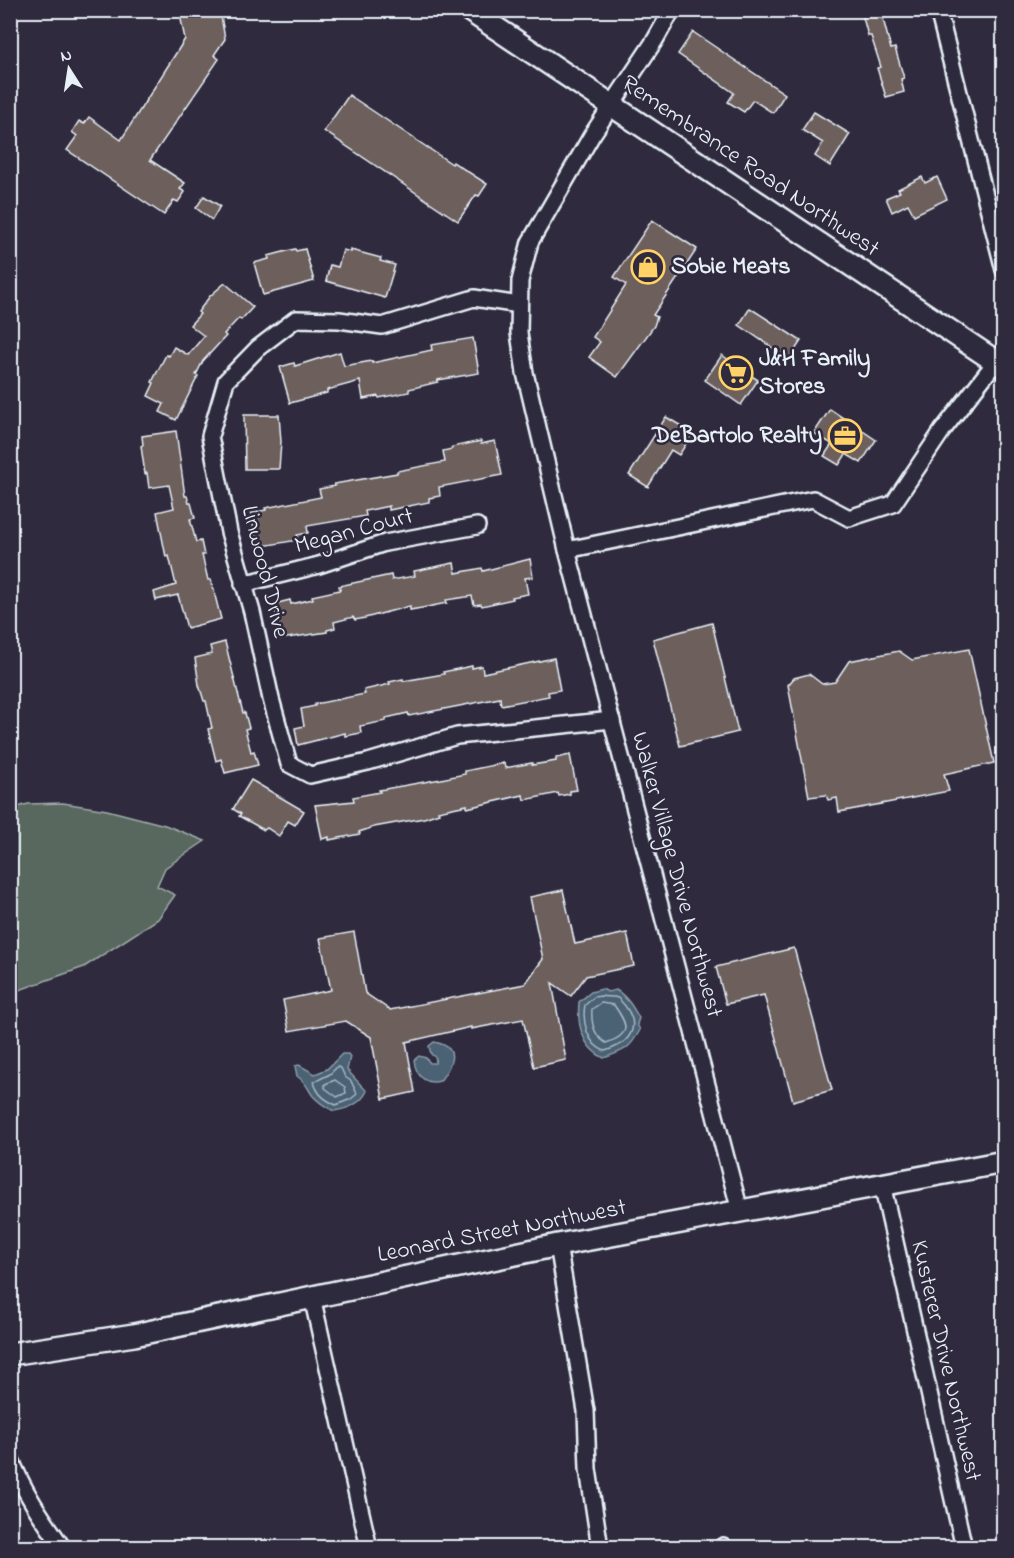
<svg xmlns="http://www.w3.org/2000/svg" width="1014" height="1558" font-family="'Indie Flower',sans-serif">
  <rect width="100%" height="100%" fill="#2f2a3d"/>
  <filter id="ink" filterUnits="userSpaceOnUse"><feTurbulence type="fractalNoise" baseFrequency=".0167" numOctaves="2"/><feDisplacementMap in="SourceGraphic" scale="12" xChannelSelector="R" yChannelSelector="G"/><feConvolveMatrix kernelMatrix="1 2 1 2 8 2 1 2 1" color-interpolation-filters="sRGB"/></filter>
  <g filter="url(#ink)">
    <path fill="#59685e" stroke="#a0acab" stroke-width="1.5" d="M63 803 107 810 165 825 205 841 165 868 157 886 175 895 158 919 84 967 11 993V809L28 804Z"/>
    <g fill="#4b6275" stroke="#8a9ba9" stroke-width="1.5">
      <path d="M602 989 608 992 616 990C627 997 633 1007 639 1018L637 1024 640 1030C630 1049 624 1051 604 1058 582 1048 577 1024 579 1002L591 992Z"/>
      <path d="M434 1042C462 1047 451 1066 440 1081 425 1085 416 1076 414 1060L419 1056 426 1058 430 1063H435L436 1058 431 1054 429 1046Z"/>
      <path d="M342 1054H348L350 1057 347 1070C350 1073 364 1089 367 1091 361 1104 347 1109 334 1111 326 1107 319 1103 313 1096 306 1087 308 1084 297 1076L295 1066 299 1065 315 1074 327 1069Z"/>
    </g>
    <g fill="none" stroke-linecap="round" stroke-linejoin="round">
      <g stroke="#a9b8c4" stroke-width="1.5">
        <path d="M601 996C606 998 615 995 619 999 642 1022 635 1042 605 1051 587 1045 582 1021 585 1005L594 997Z"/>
        <path d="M601 1003 614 1005C627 1024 633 1034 606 1043 594 1036 591 1022 592 1009Z"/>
        <path d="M337 1067 341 1068 345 1077 351 1081 357 1094 351 1099 336 1105C325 1100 317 1094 314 1082L330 1074Z"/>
        <path d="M335 1080 345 1087 346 1093 337 1097 325 1088V1084Z"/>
      </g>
    </g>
    <g fill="#6d5f5b" stroke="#e8f1f8" stroke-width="1.5">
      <path d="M179 10H220L225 39 214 55 219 59 150 160 185 183 180 189 185 192 178 202 174 200 164 215 67 150 77 136 72 132 79 121 84 124 89 117 121 140 185 39Z"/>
      <path d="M861 10H898L883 19 891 49 895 48 904 78 901 79 904 92 886 97 877 68 881 67 871 36H868Z"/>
      <path d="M693 32 785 94 773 113 753 100 744 112 728 102 734 93 678 54Z"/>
      <path d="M349 95 452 164 453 162 487 184 479 196 476 195 458 221 324 131Z"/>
      <path d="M814 112 850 134 830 166 815 156 823 143 802 130Z"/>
      <path d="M922 177 925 183 937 177 947 199 914 215 908 204 892 212 886 198 900 192 898 189Z"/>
      <path d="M204 196 220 206 212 220 196 208Z"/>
      <path d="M652 220 697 249 653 315 657 317 654 326 617 377 589 357 600 342 593 337 626 285 614 277Z"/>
      <path d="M295 249 296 251 305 249 314 281 263 295 254 263 269 259 268 256Z"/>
      <path d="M343 250 351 252V250L381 258 380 261 395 265 385 298 326 281 330 265 338 267Z"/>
      <path d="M225 283 253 307 241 320 239 318 224 334 226 336 203 361 196 375 198 376 176 420 160 412 164 404 148 396 154 383 152 382 166 355 169 356 174 347 188 355 204 336 190 325 200 314 198 312 210 296Z"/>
      <path d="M750 308 801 341 789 359 739 325Z"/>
      <path d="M473 338 479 373 438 380V382L409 389V392L379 398 378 396 363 399 360 381 327 390V393L290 403 280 367 294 363 295 366 340 352 344 366 372 361V363L432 350 431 345Z"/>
      <path d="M722 355 733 363 735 360 750 370 747 373 758 380 741 405 705 380Z"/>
      <path d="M830 409 876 440 861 463 846 454 839 465 824 456 832 444 814 433Z"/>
      <path d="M244 415H279L281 442 279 469H245Z"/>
      <path d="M666 417 693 433 679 455 671 450 648 487 629 475Z"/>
      <path d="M176 431 185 496H187L189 503H191L195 518 190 519 196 542 201 541 204 555H202L208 580H211L221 619 187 628 178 595 156 600 154 592 176 585 169 556 166 557 157 512 174 508 169 485 149 488 147 473 145 474 141 446 143 445 142 436Z"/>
      <path d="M481 441V444L495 441 502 475 439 487 440 496 429 498V502L389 510V506L365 511 366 516 307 526 308 533 297 535 298 540 257 547 251 513 266 510 265 508 321 497 319 489 335 486 334 484 397 473V471L445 462 443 451 452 449V447Z"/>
      <path d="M530 559 533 577 525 578 528 594 512 597 513 599 482 606 481 604 474 605 472 596 446 600 447 603 422 608 410 610V606L365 618 355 620 353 617 334 622 335 628 327 630V632L281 639 274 604 290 600 291 604 313 599 312 596 340 590 339 586 391 575 392 580 415 576 414 571 454 563 456 573 482 568 483 571Z"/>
      <path d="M712 623 738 732 680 746 653 639Z"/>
      <path d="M225 642 243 713H245L249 728 245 729 251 752 254 751 258 765 225 773 221 759 216 761 208 729 212 728 206 701H204L199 685 195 658 212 654 210 646Z"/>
      <path d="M969 649 994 763 944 774 949 791 839 812 837 798 828 800 826 795 809 797 788 685 794 678 809 674 822 684 835 682 849 661 899 651 912 660Z"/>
      <path d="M554 658 560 690 548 692 549 696 501 705 500 698 409 716 408 713 386 718V721L360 726 361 733 345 736V733L298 745 295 728 304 726 301 709 315 706V704L365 694 364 690 390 684 389 682 403 679V681L444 674 443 672 472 666V668L482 666 483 673Z"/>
      <path d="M570 755 577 790 570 791V794L559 796 558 793 524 800 523 795 467 808V805L438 811 439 813 424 818 374 827 359 832 360 834 329 840V837L322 839 315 805 354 801 353 797 380 792 379 790 441 779 465 774V771L504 763 505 768 532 763V765L556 761V758Z"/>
      <path d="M251 780 304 811 295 825 288 821 279 836 267 828 264 830 239 816 241 814 233 809Z"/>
      <path d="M563 890 575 944 627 933 634 966 586 976 571 996 552 983 566 1060 534 1067 523 1019 471 1029V1027L406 1042 415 1092 383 1099 371 1037 346 1021 289 1031 283 1000 331 990 320 938 354 932 365 993 390 1010 525 984 543 959 530 897Z"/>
      <path d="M794 948 832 1090 793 1101 764 995 726 1004 716 967Z"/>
    </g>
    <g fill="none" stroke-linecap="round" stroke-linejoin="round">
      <g stroke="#e8f1f8" stroke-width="20">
        <g id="minor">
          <path d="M672 10 655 40 592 135 530 242 520 281 519 333 525 373 567 550 740 1211"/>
          <path d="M938 10 1004 270"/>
          <path d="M519 305 474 298 382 326 339 320 296 319 258 348 226 381 210 436 229 532 252 612 271 699 289 764 310 775 368 762 457 736 612 720"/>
          <path d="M567 550 813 499 849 518 893 504 942 431 1004 351"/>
          <path d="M243 584 319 565 385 543 477 526"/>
          <path d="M882 1184 964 1548"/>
          <path d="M558 1245 586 1411 588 1469 600 1548"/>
          <path d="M312 1297 369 1548"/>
          <path d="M10 1457C23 1491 42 1518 63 1548"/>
          <path d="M722 1548 723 1546"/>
        </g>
      </g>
      <g stroke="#e8f1f8" stroke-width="26">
        <g id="secondary">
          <path d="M469 10 1004 367"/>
          <path d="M10 1354 134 1335 558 1245 1004 1162"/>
        </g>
      </g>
      <use href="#minor" stroke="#2f2a3d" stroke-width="15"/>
      <use href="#secondary" stroke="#2f2a3d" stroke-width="21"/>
    </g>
  </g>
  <defs>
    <g id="shop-ring" transform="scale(1.725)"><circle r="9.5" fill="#2f2a3d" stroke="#ffd166" stroke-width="1.5"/><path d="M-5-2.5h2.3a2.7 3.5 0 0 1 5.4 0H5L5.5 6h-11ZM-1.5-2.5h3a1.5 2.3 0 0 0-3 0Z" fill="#ffd166"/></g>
    <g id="supermarket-ring" transform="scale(1.725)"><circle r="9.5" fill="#2f2a3d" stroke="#ffd166" stroke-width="1.5"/><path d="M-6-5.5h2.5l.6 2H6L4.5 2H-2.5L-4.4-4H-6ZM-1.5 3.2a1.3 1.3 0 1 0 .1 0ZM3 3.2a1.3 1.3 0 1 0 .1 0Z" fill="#ffd166"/></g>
    <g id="office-ring" transform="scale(1.725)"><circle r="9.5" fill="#2f2a3d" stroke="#ffd166" stroke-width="1.5"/><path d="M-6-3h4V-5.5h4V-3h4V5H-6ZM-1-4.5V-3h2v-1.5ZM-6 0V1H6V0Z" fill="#ffd166"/></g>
  </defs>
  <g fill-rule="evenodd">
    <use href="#shop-ring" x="648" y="267"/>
    <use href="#supermarket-ring" x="736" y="373"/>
    <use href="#office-ring" x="845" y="436"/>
  </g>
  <g text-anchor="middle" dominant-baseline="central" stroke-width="5" stroke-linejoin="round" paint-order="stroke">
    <g font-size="24" fill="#e8f1f8" stroke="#2f2a3d">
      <text transform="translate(750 167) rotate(34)">Remembrance Road Northwest</text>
      <text transform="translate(354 532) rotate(-15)">Megan Court</text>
      <text transform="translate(264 572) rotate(76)">Linwood Drive</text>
      <text transform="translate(676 875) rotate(75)">Walker Village Drive Northwest</text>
      <text transform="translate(502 1232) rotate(-11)">Leonard Street Northwest</text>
      <text transform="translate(945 1361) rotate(77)">Kusterer Drive Northwest</text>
    </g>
    <g font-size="24" font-weight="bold" fill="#e8f1f8" stroke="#2f2a3d" text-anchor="start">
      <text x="671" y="267">Sobie Meats</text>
      <text x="759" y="359">J&amp;H Family<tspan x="759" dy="28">Stores</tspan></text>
      <text x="822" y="436" text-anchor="end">DeBartolo Realty</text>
    </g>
  </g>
  <rect width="1014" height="1558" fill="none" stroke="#2f2a3d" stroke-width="36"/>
  <rect x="18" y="18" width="978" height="1522" fill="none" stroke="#e8f1f8" stroke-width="2" filter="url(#ink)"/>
  <g transform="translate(69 69) rotate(348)" stroke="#2f2a3d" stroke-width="4.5" paint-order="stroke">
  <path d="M0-4.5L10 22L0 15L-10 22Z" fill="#e8f1f8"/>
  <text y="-9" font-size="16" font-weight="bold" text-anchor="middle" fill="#e8f1f8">N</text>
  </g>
</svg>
